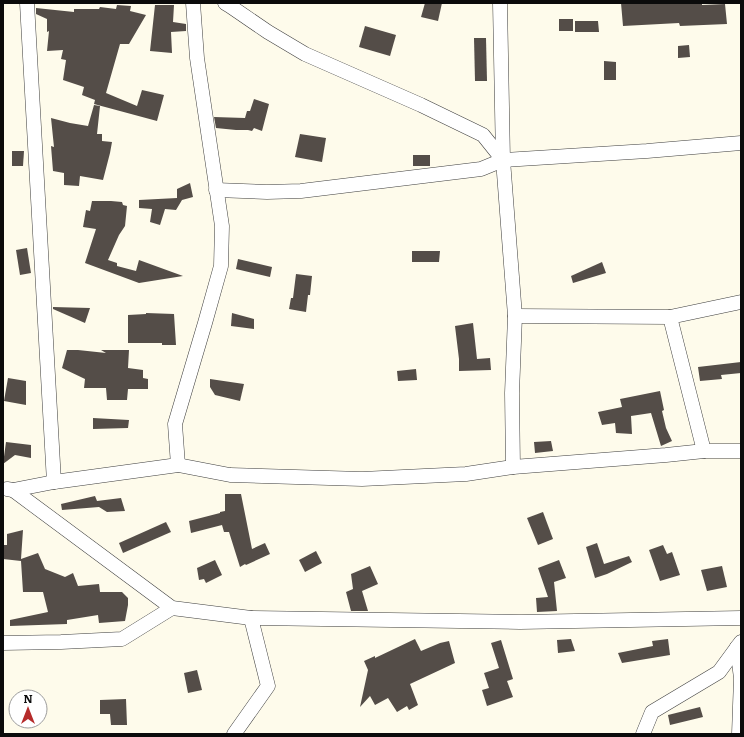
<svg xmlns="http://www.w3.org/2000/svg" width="744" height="737" font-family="Literata,serif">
  <rect width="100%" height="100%" fill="#fefbeb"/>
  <g fill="#544d48">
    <path d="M425 3H442L438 21 421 17Z"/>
    <path d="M621 3H702V5L725 4 727 24 680 26 679 23 623 26Z"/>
    <path d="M117 5 131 6 130 11 146 15 129 44H120L106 93 137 106 142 90 164 95 157 121 94 104 95 100 82 95 84 87 63 80 66 60 61 59 63 50 47 51 49 31 47 32V19L36 14V8L74 12V9H99L100 7 116 9Z"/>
    <path d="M155 5H174L173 22 186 24V31L171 32 172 53 150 51Z"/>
    <rect x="559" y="19" width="14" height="12"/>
    <path d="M575 21H598L599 32H575Z"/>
    <path d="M365 26 396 35 390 56 359 47Z"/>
    <path d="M474 38H486L487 81H475Z"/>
    <path d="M689 45 690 57 678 58V46Z"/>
    <path d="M604 61 616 62V80H604Z"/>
    <path d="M254 99 269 104 262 131 254 128 252 131 248 130H236L216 128 214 117 245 118 247 111H250Z"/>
    <path d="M94 105 100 106 97 134H102V141L112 142 110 153 103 180 80 176 79 186 64 185V173L53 171 51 146 54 147 51 118 70 123 88 126Z"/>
    <path d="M300 134 326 138 322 162 295 157Z"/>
    <path d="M12 151H24L23 166H12Z"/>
    <rect x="413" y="155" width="17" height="11"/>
    <path d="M190 183 193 197 182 200 176 210 165 209 160 225 150 222 152 209 139 208V200L177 198V189Z"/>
    <path d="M92 201H111L122 202 123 205 127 206 125 226 119 235 108 260 117 263V266L136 271 139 260 183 276 139 283 85 263 96 229 83 227 86 210 90 211Z"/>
    <path d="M27 248 31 273 20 275 16 250Z"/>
    <path d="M412 251H440L439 262H412Z"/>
    <path d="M238 259 272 267 270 277 236 269Z"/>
    <path d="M602 262 606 273 573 283 571 276Z"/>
    <path d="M296 274 312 276 310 295H308L306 312 289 309 291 298H293Z"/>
    <path d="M53 307 90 308 85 323 53 309Z"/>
    <path d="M146 313 174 314 176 345H162V343H128V315L146 314Z"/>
    <path d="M232 313 254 319V329L231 326Z"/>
    <path d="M473 323 477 359 490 358 491 370 459 371V359L455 326Z"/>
    <path d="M67 350H78L106 353 101 350H129L128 368 143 370V378L148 379V389H128L127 400H107L106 388H84L85 379 62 368Z"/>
    <path d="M741 362V373L721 375 722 379 700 381 698 367Z"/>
    <path d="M416 369 417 380 398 381 397 371Z"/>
    <path d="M8 378 26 381V405L4 401Z"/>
    <path d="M210 379 244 384 240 401 215 395 210 387Z"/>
    <path d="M660 391 664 410 662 411 666 428 672 441 661 446 651 413 631 416 632 434 616 433 615 423 602 425 598 412 622 407 620 399Z"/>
    <path d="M93 418 129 420 128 428 93 429Z"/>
    <path d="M551 441 553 451 535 453 534 442Z"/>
    <path d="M6 442 31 445V458L15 455 3 464Z"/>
    <path d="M225 494H241L252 549 265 543 270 554 246 565 245 564 240 567 229 532H224L222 525 191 533 189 521 220 513V512L225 511Z"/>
    <path d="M95 496 97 501 121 498 125 511 107 512 99 507 62 510 61 504Z"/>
    <path d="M543 512 553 539 538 545 527 518Z"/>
    <path d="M166 522 171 532 123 553 119 543Z"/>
    <path d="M23 530 21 559 38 553 45 569 65 577 73 573 78 586 99 584 100 592H122L128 598V605L125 621 99 623 98 615 67 620V624L10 626V620L48 612 43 592H23L21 561 3 559V545H7V534Z"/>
    <path d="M597 543 604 564 629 556 632 562 607 574 595 578 586 547Z"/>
    <path d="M663 545 667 554 672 552 680 575 660 581 649 550Z"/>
    <path d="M316 551 322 563 305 572 299 560Z"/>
    <path d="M215 560 222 575 206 583 204 579 199 580 197 568Z"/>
    <path d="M559 560 566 578 554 582 557 611 537 612 536 598 548 597 538 568Z"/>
    <path d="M370 566 378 584 362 591 368 611H351L346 592 353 589 351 574Z"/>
    <path d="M722 566 727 587 707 591 701 570Z"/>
    <path d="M415 639 421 651 440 643 449 641 455 663 410 684 418 705 409 710 407 706 397 712 388 698 375 705 370 696 360 707 368 670 364 661 375 656V658Z"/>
    <path d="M571 639 575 651 558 653 557 640Z"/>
    <path d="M668 639 670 655 622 663 618 653 653 646 652 641Z"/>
    <path d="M501 640 513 679 507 681 513 697 487 706 482 690 489 688 484 673 499 668 491 643Z"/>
    <path d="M197 670 202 690 188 693 184 673Z"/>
    <path d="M126 699 127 725H111L110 714H100V700Z"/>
    <path d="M700 707 703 717 670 725 668 715Z"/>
  </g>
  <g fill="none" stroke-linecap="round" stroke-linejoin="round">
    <g stroke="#3e3e3e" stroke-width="15">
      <g id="street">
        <path d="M27 3 54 482"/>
        <path d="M225 3 230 6 268 32 305 54 421 105 483 135 503 160"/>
        <path d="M500 3 503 160 515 316 512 393 513 467"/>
        <path d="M216 190 267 192 301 191 481 169 503 160 647 151 741 143"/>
        <path d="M515 316 670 317 741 302"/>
        <path d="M670 317 704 451"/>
        <path d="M178 465 175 424 205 323 221 266 222 226 197 58 193 3"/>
        <path d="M7 489 13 490 54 482 178 465 230 475 362 479 466 474 513 467 666 455 704 451H741"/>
        <path d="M13 490 172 608 251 618 520 622 741 618"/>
        <path d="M3 643 61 642 122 639 172 608"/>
        <path d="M737 647 741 678 739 734"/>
        <path d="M234 734 268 686 251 618"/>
        <path d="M643 734 652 712 719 672 741 642"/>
      </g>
    </g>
    <use href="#street" stroke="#fff" stroke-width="14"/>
  </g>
  <rect width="744" height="737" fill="none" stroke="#0b0b0b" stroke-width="8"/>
  <g transform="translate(28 709)"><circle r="19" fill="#ffffff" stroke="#9d9d9d"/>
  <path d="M0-3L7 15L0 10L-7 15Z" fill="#b52b2a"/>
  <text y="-6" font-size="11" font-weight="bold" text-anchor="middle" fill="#0b0b0b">N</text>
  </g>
</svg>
